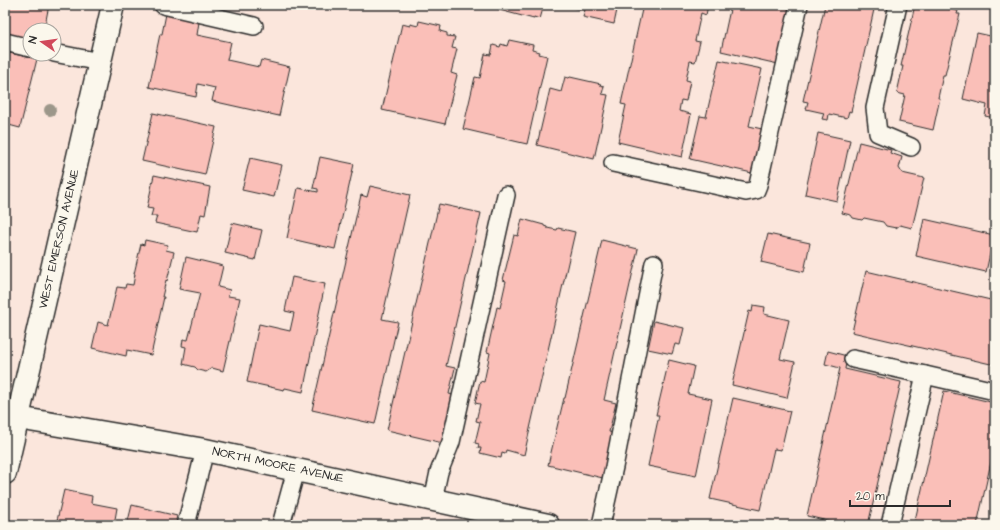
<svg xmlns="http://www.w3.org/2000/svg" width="1000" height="530" font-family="'Architects Daughter',sans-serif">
  <rect width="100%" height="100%" fill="#fbe6dc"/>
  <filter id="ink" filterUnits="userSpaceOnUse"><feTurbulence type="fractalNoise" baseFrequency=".025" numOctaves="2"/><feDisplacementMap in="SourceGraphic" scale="8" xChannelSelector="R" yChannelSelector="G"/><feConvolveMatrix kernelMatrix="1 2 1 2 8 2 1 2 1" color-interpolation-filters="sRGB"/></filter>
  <g filter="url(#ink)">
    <g fill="#fabfb8" stroke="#2b2b2b">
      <path d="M5 5H49L44 30H30V40L5 34Z"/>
      <path d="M500 5H544L540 19 534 17V19L499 10Z"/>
      <path d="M572 5H618L614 24 583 17 585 10 572 7Z"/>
      <path d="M643 5H708L706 15 701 13 695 41 700 42 695 62 690 61 686 80 690 81 686 101 681 100 679 111 691 114 682 157 618 142 626 105 621 104Z"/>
      <path d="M731 5 752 9 753 5H791L778 64 721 51Z"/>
      <path d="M825 5H875L851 112 849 111 847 118 829 114 828 120 822 119 824 113 806 109 808 102 803 101Z"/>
      <path d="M915 5 931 8 932 5H946V8L958 11 957 14H960L945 75H943L938 98H940L933 130 899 122 905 95 897 93 903 66H901Z"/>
      <path d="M166 14 199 22 197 35 231 42 227 60 259 67 261 60 290 67 279 116 212 101 215 88 198 84 196 97 149 87 160 34H162Z"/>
      <path d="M419 21 441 26 440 31 447 33V36L455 37 452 48 457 49 451 73 457 75 445 124 382 110 402 24 410 26V24L418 26Z"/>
      <path d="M977 33 995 37V118L985 116 987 105 963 99Z"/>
      <path d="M509 40 533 45 532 50 540 52 539 54 547 56 527 144 463 129 475 77 480 78 485 54 491 55 493 45 500 47 501 44 507 46Z"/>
      <path d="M5 52 37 59 20 128 5 124Z"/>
      <path d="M719 60 762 69 749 126 762 129 752 173 690 159 700 116 706 117Z"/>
      <path d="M565 77 569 78 570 77 601 84 600 85 604 86 602 94 608 95 594 159 537 145 550 89 561 92Z"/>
      <path d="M153 113 216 127 205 175 142 161Z"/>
      <path d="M818 133 850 140 837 201 805 194Z"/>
      <path d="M859 142 891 150 890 153 902 157 899 168 902 173 924 178 912 228 900 225 896 228 886 226 883 222 864 218 862 220 853 218 851 215 842 213Z"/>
      <path d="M320 157 354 164 335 249 287 238 298 188 318 192V189L313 188Z"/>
      <path d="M250 158 282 165 274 197 242 190Z"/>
      <path d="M154 175 210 187 205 215 201 214 197 232 155 223 157 216H151L153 209 147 208Z"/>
      <path d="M370 186 410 195 382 319 398 322 375 424 312 410 361 195 367 197Z"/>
      <path d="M439 204 481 213 446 366 455 368 449 394 454 395 447 444 387 430Z"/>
      <path d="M522 219 544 225V226L547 227V228L557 230 558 228 575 232 524 455 506 450 505 454 502 453 501 458 480 453 481 448H478L479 444 475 443 480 422 476 421 480 404 475 403 480 381 484 382 490 353 487 352 497 307 500 308 506 281 503 280 514 235 518 236Z"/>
      <path d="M924 219 994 235 986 272 916 256Z"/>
      <path d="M232 223 262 230 255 260 225 253Z"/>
      <path d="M768 234 810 243 804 272 761 262Z"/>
      <path d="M145 240 168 245 166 250 174 252 167 281 166 280 162 297H164L151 355 127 350 126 356 92 348 98 322 108 325 117 287 125 288 126 284 133 285 135 274H134L141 244 144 245Z"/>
      <path d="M602 240 638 249 604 400 616 403 609 432 614 433 607 479 548 465 564 398H565Z"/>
      <path d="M186 257 223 266 218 287 230 290 228 296 240 298 223 371 212 368 206 372 198 370 195 367 183 364 186 347 182 346 183 339 188 340 200 293 179 289Z"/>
      <path d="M866 271 995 301V365L852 332Z"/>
      <path d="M292 277 325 284 303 392 285 388 284 390 247 382 259 324 290 331 294 313 285 311Z"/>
      <path d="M753 305 765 307 764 314 789 320 780 359 795 362 787 398 732 385 749 311 752 312Z"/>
      <path d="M654 321 684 328 680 345 675 344 672 354 648 349Z"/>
      <path d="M828 351 847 356 845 369 901 382 868 525H845L807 516 840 368 825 364Z"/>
      <path d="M669 360 694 366 688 394 712 399 696 476 648 466 659 415H656Z"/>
      <path d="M944 391 995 403V444L977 525H914Z"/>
      <path d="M733 398 790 411 781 450 774 449 760 510 710 499Z"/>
      <path d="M64 490 92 496 91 503 117 508 114 525H56Z"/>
      <path d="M132 505 177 516 176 520H179L178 525H127Z"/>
    </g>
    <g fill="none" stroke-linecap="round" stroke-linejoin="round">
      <g stroke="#2b2b2b" stroke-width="20">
        <g id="service">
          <path d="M163 5 254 26"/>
          <path d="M898 5 875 108 878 133 911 147"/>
          <path d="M5 42 30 48"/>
          <path d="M54 53 100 62"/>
          <path d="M613 163 746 192 756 190 758 185 799 5"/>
          <path d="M853 359 925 375 890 525"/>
          <path d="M925 375 995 391"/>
          <path d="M433 500 439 472 451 442 506 195"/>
          <path d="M186 525 205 450"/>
          <path d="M281 525 296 470"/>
          <path d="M601 525 614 467 654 263"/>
        </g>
      </g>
      <g stroke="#2b2b2b" stroke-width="25">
        <path id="minor" d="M5 415 18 418 205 450 548 525"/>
      </g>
      <g stroke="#2b2b2b" stroke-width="25">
        <path id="tertiary" d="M5 473 113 5"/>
      </g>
      <use href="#service" stroke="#fbf7ec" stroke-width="17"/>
      <use href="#minor" stroke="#fbf7ec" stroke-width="22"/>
      <use href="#tertiary" stroke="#fbf7ec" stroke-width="22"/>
    </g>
    <circle fill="#9c978a" cx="50" cy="110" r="6"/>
  </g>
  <g text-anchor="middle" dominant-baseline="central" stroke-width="3.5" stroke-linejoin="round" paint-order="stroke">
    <g font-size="12" fill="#2b2b2b" stroke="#fbf7ec">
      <text transform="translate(59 239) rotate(-77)">WEST EMERSON AVENUE</text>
      <text transform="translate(278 465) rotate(12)">NORTH MOORE AVENUE</text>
    </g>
  </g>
  <rect width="1000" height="530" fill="none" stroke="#fbf7ec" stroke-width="20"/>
  <rect x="10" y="10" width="980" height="510" fill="none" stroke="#2b2b2b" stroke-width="1.5" filter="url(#ink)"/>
  <g transform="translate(42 42) rotate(283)"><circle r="19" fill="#fbf7ec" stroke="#a8a59f"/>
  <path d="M0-3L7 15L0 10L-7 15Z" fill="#d1495b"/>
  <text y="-6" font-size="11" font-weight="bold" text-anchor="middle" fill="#2b2b2b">N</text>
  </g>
  <path d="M850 500v6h100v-6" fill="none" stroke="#2b2b2b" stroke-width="2"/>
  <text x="856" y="500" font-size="12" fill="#2b2b2b" stroke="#fbf7ec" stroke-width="3" paint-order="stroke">20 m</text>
</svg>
